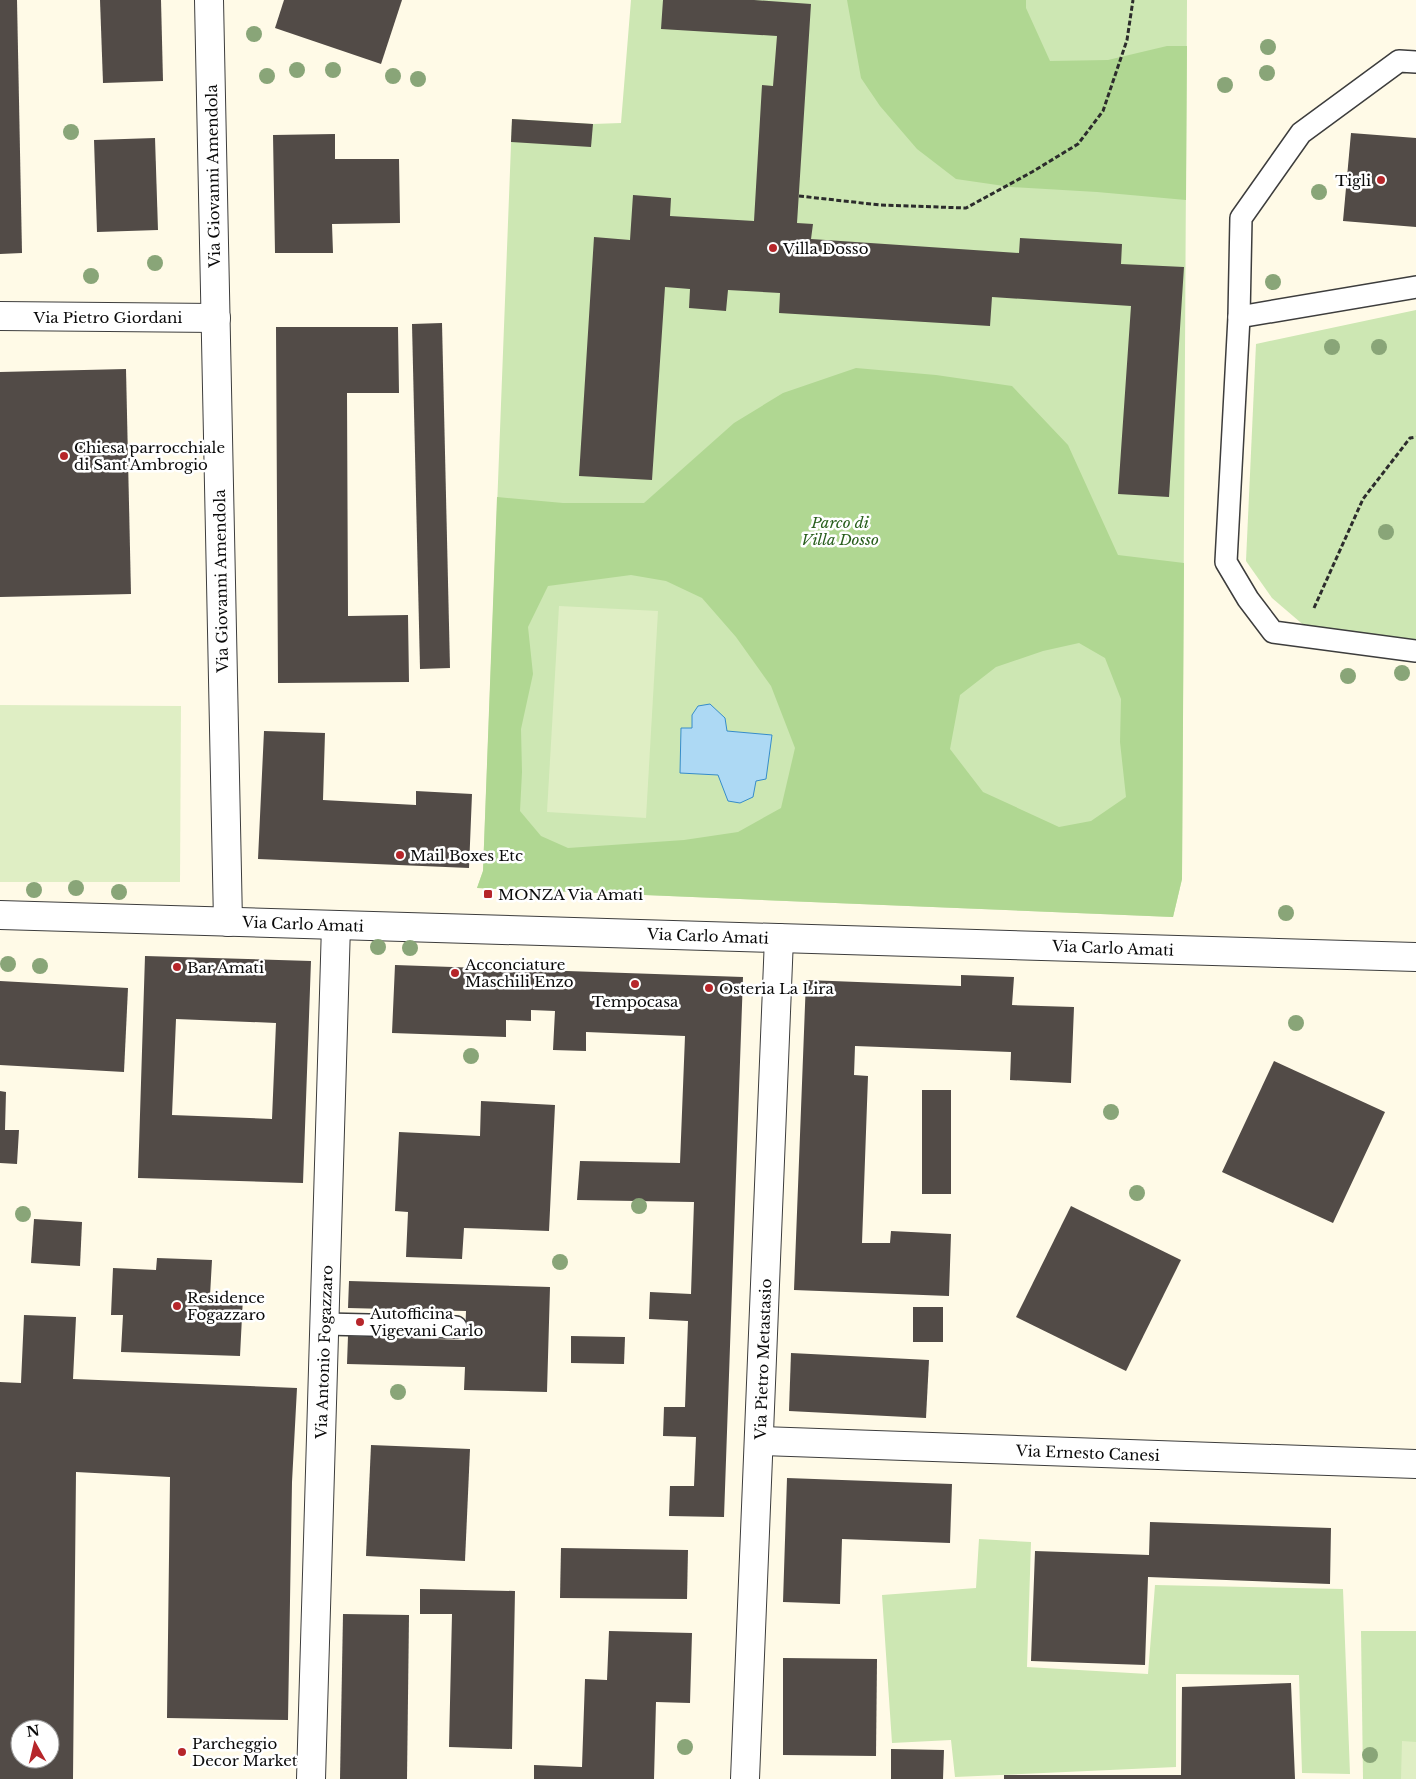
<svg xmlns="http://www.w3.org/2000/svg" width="1416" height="1779" font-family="'Libre Baskerville',serif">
  <rect width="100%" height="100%" fill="#fffae7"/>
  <g fill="#cde7b3">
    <path d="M631 0H1187L1182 879 1173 917 477 888 483 871 512 119 593 124 621 123Z"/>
    <path d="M1416 310V640L1307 628 1272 598 1246 561 1256 344Z"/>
    <path d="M979 1539 1031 1542 1027 1667 1148 1674 1155 1585 1343 1589 1350 1774 1302 1773 1299 1675 1176 1674V1767L955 1777 951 1740 892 1743 882 1595 976 1588Z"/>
    <path d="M1361 1631H1416V1779H1363Z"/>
  </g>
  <g fill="#b0d792" fill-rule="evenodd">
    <path d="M847 0H1026V8L1050 61 1108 60 1167 46H1187L1186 200 1097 192 1011 187 956 179 917 149 880 106 861 78Z"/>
    <path d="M856 368 936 375 1012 386 1068 445 1118 555 1184 563 1182 879 1173 917 477 888 483 871 497 497 563 503H644L734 423 783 393ZM631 575 666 581 702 598 736 637 771 686 795 748 781 808 738 832 684 840 568 848 541 836 520 811 522 772 521 729 533 674 528 627 548 586ZM1079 643 1105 658 1121 699 1120 742 1126 797 1091 821 1059 827 983 792 950 749 960 695 996 667 1043 651Z"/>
  </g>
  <g fill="#dfeec4">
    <path d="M559 606 658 611 646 818 547 812Z"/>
    <path d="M0 705 181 706 180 882H0Z"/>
    <path d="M1402 1741 1416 1742V1779H1401Z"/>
  </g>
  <path fill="#add9f4" stroke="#368cca" d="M710 704 725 718 727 731 772 735 766 779 756 781 753 797 740 803 728 801 718 775 680 773 681 728H692V715L698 706Z"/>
  <g fill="#524b47" fill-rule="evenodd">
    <path d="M0 0H17L22 253 0 254Z"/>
    <path d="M100 0H161L163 81 103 83Z"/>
    <path d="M284 0H402L381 64 275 28Z"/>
    <path d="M663 0H754L811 4 797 223 813 224 811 239 1019 253 1020 238 1122 244 1121 264 1184 267 1169 497 1118 494 1131 306 992 297 990 326 779 313 780 293 728 290 726 311 689 308 690 289 665 287 652 480 579 476 594 237 630 240 633 195 671 198 670 216 754 221 762 85 773 86 777 36 661 29Z"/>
    <path d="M512 119 593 124 591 147 511 142Z"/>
    <path d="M1351 133 1416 138V227L1343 221Z"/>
    <path d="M335 134V159H399L400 223 332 224 333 253H275L273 135Z"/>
    <path d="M155 138 158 230 97 232 94 140Z"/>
    <path d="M442 323 450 668 420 669 412 324Z"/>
    <path d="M276 327H398L399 393H347L348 616 408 615 409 682 278 683Z"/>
    <path d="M126 369 131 594 0 597V372Z"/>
    <path d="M264 731 325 733 323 800 416 805V791L472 794 469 868 258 859Z"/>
    <path d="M145 956 311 961 303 1183 138 1178ZM176 1019 276 1023 272 1119 172 1115Z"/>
    <path d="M395 965 743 977 724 1517 669 1516 670 1486H694L696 1437 663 1436 664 1407H685L688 1321 649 1319 650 1292 691 1294 694 1202 577 1200 580 1161 680 1163 685 1036 586 1032V1051L553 1050 555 1011 531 1010V1021L506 1020V1037L392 1033Z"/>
    <path d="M961 975 1014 977 1012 1005 1074 1007 1071 1083 1010 1080 1011 1052 855 1046 854 1075 868 1076 862 1243H890L891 1231 951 1234 949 1296 794 1290 806 980 961 986Z"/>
    <path d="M0 981 128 988 124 1072 0 1065Z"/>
    <path d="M1274 1061 1385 1112 1333 1223 1222 1172Z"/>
    <rect x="922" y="1090" width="29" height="104"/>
    <path d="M0 1091 6 1092 5 1130H19L17 1164 0 1163Z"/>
    <path d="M481 1101 555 1105 549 1231 464 1228 462 1259 406 1257 408 1212 395 1211 399 1132 480 1136Z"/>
    <path d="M1071 1206 1181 1260 1126 1371 1016 1317Z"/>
    <path d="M34 1219 82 1222 80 1266 31 1263Z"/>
    <path d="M157 1258 212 1260 210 1296 243 1297 240 1356 121 1352 123 1315H111L113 1268 156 1270Z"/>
    <path d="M349 1281 550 1287 547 1392 464 1390 465 1367 347 1364 348 1336 465 1340 466 1311 348 1308Z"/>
    <rect x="913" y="1307" width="30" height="35"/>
    <path d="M24 1315 76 1317 73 1379 297 1388 292 1482 288 1720 167 1718 170 1477 76 1472 73 1779H0V1382L21 1383ZM20 1729H50V1759H20Z"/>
    <path d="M571 1336 625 1337 624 1364 571 1363Z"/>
    <path d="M791 1353 929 1360 926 1418 789 1411Z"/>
    <path d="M371 1445 470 1449 465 1561 366 1556Z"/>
    <path d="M787 1478 952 1484 950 1543 842 1539 840 1604 783 1602Z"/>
    <path d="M1150 1522 1331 1528 1330 1584 1148 1577 1145 1665 1031 1661 1035 1551 1149 1555Z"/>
    <path d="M561 1548 688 1550 687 1599 560 1598Z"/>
    <path d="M420 1589 515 1591 512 1749 449 1747 452 1614H420Z"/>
    <path d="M343 1614 409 1615 407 1779H340Z"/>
    <path d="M609 1631 692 1633 690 1703 656 1702 654 1779H534V1765L582 1767 585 1679 607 1680Z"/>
    <path d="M783 1658 877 1659 876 1756 783 1755Z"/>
    <path d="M1291 1683 1295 1779H1004V1775H1181L1182 1687Z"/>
    <path d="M891 1749 944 1750 943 1779H891Z"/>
  </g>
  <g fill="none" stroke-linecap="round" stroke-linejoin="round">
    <g stroke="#3d3d3d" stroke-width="24">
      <g id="service">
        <path d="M1416 62 1399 61 1301 133 1241 218 1239 317 1226 562 1248 599 1273 632 1416 651"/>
        <path d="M1239 317 1416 287"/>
        <path d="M325 1324 456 1327"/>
      </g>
    </g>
    <g stroke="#3d3d3d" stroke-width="30">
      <g id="minor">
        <path d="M209 0 228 922"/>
        <path d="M0 316 216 318"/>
        <path d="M760 1441 1416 1464"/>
        <path d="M311 1779 336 925"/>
        <path d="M745 1779 779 938"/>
      </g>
    </g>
    <g stroke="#3d3d3d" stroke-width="30">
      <path id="tertiary" d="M0 915 1416 957"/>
    </g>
    <g stroke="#2c2c2c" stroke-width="3" stroke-dasharray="5 2.5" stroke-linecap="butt">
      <path d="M799 196 880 205 966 208 1032 172 1078 144 1103 111 1127 40 1133 0"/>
      <path d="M1314 608 1363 499 1410 438 1416 437"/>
    </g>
    <use href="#service" stroke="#fff" stroke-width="21"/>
    <use href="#minor" stroke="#fff" stroke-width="28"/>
    <use href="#tertiary" stroke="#fff" stroke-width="28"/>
  </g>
  <g fill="#89a578">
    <circle cx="254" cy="34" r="8"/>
    <circle cx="1268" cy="47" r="8"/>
    <circle cx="297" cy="70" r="8"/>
    <circle cx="333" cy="70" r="8"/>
    <circle cx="1267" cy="73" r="8"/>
    <circle cx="267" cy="76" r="8"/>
    <circle cx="393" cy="76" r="8"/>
    <circle cx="418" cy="79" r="8"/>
    <circle cx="1225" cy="85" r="8"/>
    <circle cx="71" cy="132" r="8"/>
    <circle cx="1319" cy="192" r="8"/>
    <circle cx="155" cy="263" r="8"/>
    <circle cx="91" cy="276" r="8"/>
    <circle cx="1273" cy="282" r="8"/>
    <circle cx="1332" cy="347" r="8"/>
    <circle cx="1379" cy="347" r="8"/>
    <circle cx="1386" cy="532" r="8"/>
    <circle cx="1402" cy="673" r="8"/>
    <circle cx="1348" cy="676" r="8"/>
    <circle cx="76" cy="888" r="8"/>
    <circle cx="34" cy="890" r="8"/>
    <circle cx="119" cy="892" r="8"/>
    <circle cx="1286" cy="913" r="8"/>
    <circle cx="378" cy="947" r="8"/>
    <circle cx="410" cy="948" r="8"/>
    <circle cx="8" cy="964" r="8"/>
    <circle cx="40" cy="966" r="8"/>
    <circle cx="1296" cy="1023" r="8"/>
    <circle cx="471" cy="1056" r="8"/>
    <circle cx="1111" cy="1112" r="8"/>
    <circle cx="1137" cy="1193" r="8"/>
    <circle cx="639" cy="1206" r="8"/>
    <circle cx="23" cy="1214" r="8"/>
    <circle cx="560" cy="1262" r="8"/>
    <circle cx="398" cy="1392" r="8"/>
    <circle cx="685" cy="1747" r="8"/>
    <circle cx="1370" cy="1755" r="8"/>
  </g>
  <g fill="#b6262a" stroke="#fff" stroke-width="2">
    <circle cx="1381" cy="180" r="5"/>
    <circle cx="773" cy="248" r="5"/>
    <circle cx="64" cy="456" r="5"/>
    <circle cx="400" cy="855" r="5"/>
    <rect x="483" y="889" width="10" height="10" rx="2.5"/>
    <circle cx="177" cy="967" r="5"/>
    <circle cx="455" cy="973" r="5"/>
    <circle cx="635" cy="984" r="5"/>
    <circle cx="709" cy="988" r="5"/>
    <circle cx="177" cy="1306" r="5"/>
    <circle cx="360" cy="1322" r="5"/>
    <circle cx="182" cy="1752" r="5"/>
  </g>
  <g text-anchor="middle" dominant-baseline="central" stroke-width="5" stroke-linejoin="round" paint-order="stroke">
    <g font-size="15" fill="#0a0a0a" stroke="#fff">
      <text transform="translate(213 176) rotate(-91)">Via Giovanni Amendola</text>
      <text x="108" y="317">Via Pietro Giordani</text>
      <text transform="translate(221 581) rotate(-91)">Via Giovanni Amendola</text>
      <text transform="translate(303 924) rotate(2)">Via Carlo Amati</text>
      <text transform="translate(708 936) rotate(2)">Via Carlo Amati</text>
      <text transform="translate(1113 948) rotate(2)">Via Carlo Amati</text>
      <text transform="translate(324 1352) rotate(-88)">Via Antonio Fogazzaro</text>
      <text transform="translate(763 1359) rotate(-88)">Via Pietro Metastasio</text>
      <text transform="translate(1088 1453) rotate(2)">Via Ernesto Canesi</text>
    </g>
    <g font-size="15" fill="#0a0a0a" stroke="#fff" text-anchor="start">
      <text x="1371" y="180" text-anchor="end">Tigli</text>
      <text x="783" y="248">Villa Dosso</text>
      <text x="74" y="447">Chiesa parrocchiale<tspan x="74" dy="17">di Sant'Ambrogio</tspan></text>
      <text x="410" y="855">Mail Boxes Etc</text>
      <text x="498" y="894">MONZA Via Amati</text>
      <text x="465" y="964">Acconciature<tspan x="465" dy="17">Maschili Enzo</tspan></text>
      <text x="187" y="967">Bar Amati</text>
      <text x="719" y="988">Osteria La Lira</text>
      <text x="635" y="1001" text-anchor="middle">Tempocasa</text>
      <text x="187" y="1297">Residence<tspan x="187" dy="17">Fogazzaro</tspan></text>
      <text x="370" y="1313">Autofficina<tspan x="370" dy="17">Vigevani Carlo</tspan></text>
      <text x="192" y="1743">Parcheggio<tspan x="192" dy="17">Decor Market</tspan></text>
    </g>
    <g font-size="15" font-style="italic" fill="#295f1d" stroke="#fff">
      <text x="840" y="522">Parco di<tspan x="840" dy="17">Villa Dosso</tspan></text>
    </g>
  </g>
  <g transform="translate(35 1744) rotate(352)"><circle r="24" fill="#ffffff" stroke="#9d9d9d"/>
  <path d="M0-4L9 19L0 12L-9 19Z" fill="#b6262a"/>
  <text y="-8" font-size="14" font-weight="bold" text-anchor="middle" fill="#0a0a0a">N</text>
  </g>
</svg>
